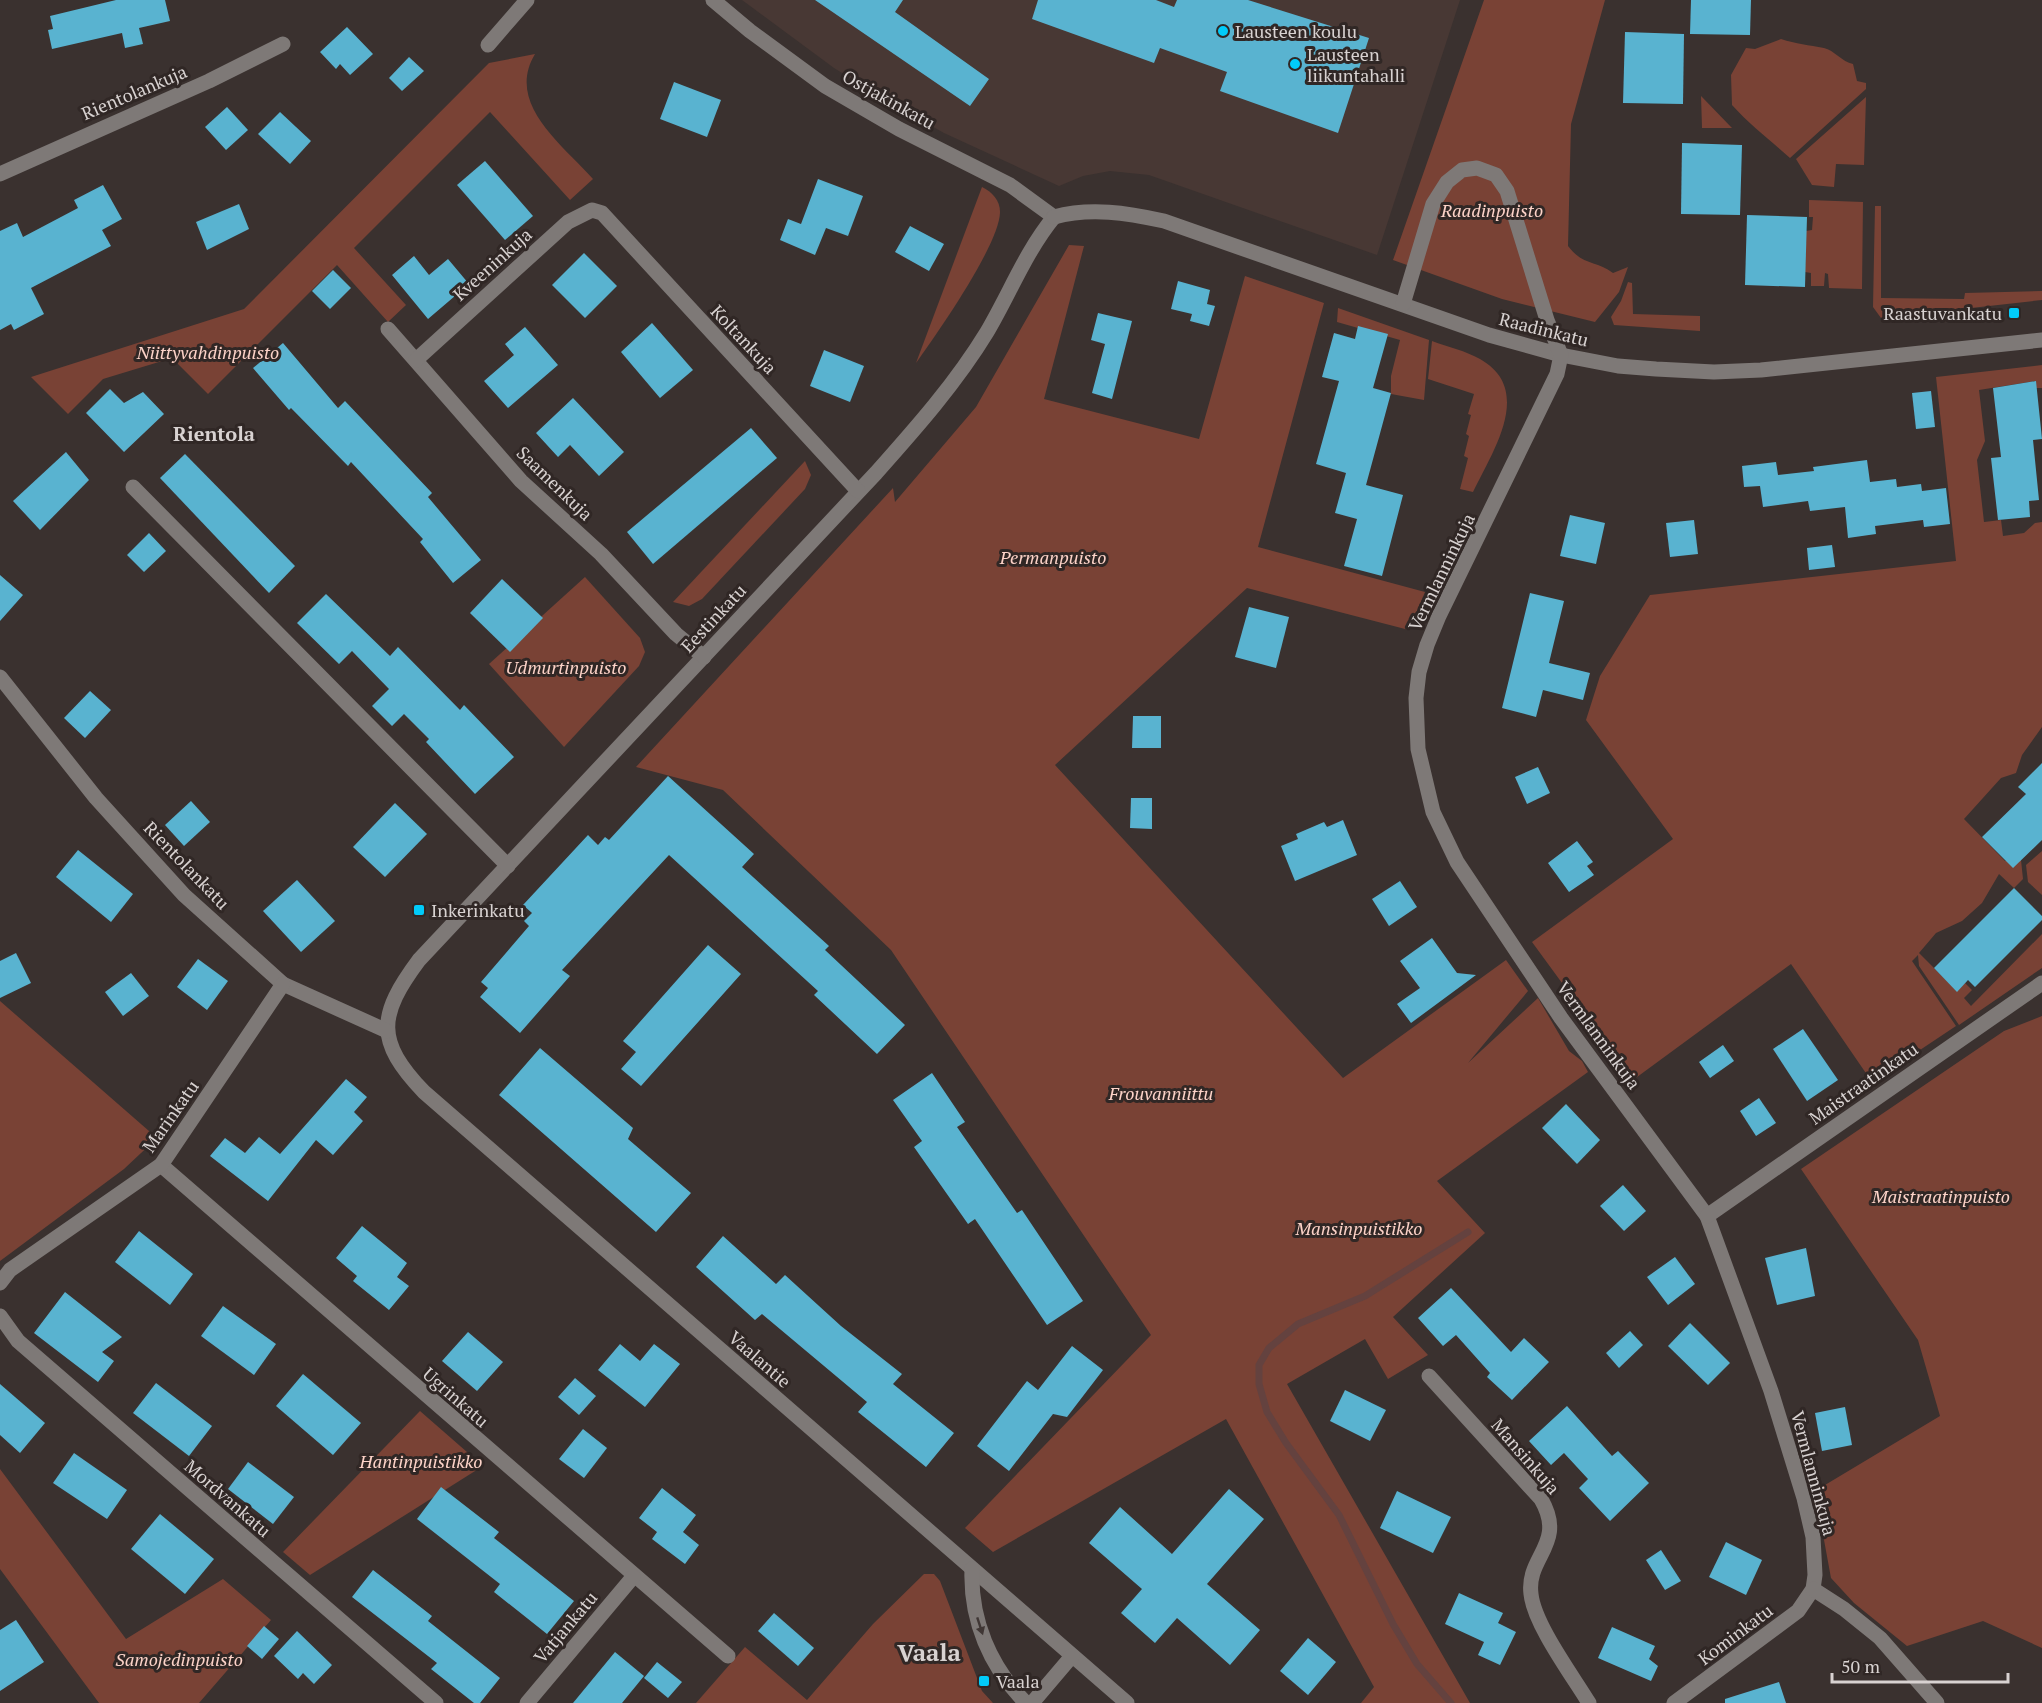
<svg xmlns="http://www.w3.org/2000/svg" width="2042" height="1703" font-family="'PT Serif',serif">
  <rect width="100%" height="100%" fill="#3a312f"/>
  <path fill="#483834" d="M742 0H1460L1377 255 1149 175 1110 171 1083 176 1059 186 944 133 889 102 834 68Z"/>
  <g fill="#794235">
    <path d="M1484 0H1605L1571 124 1568 246C1583 266 1596 260 1613 273L1628 267 1619 292 1595 322 1502 299 1393 260Z"/>
    <path d="M1781 39C1796 44 1809 45 1824 48 1834 50 1842 62 1853 64L1857 81 1866 83V89L1790 158C1770 140 1750 125 1732 105L1731 75 1746 48 1755 49Z"/>
    <path d="M535 54C505 104 563 145 593 179L570 200 490 112 354 248 406 305 388 322 337 265 208 394 172 358 103 379 68 414 31 377 244 309 489 63Z"/>
    <path d="M1701 96 1732 128H1702Z"/>
    <path d="M1866 97 1864 165 1836 164 1834 187 1812 185 1796 159Z"/>
    <path d="M982 187C992 192 1000 200 1000 212 1000 244 936 335 916 363Z"/>
    <path d="M1809 200 1863 202 1862 289 1829 288 1828 274 1825 273 1824 286H1811V273L1805 272 1806 231 1812 230 1813 217H1809Z"/>
    <path d="M1875 206H1881V298L1964 299 1965 293 2042 291V300L1881 318 1873 307Z"/>
    <path d="M1069 245 1084 246 1044 399 1199 439 1245 276 1324 303 1258 547 1425 592 1409 630 1247 588 1055 765 1343 1078 1506 960 1528 991 1468 1063 1538 998 1569 1051 1582 1061 1588 1072 1437 1181 1485 1233 1393 1317 1428 1355 1388 1379 1365 1339 1287 1384 1470 1703H1361L1374 1687 1226 1419 993 1552 965 1528 1151 1335 891 950 723 790 636 767 893 488 895 502 976 407Z"/>
    <path d="M1628 282 1632 283 1633 314 1700 316V331L1614 325 1611 317 1621 301Z"/>
    <path d="M1338 308 1429 340 1424 400 1391 394V376L1400 340 1337 322Z"/>
    <path d="M1432 341C1448 347 1466 351 1480 359 1535 390 1492 452 1473 492L1460 489 1468 458 1464 456 1469 436 1466 434 1471 415 1468 414 1474 394 1428 379Z"/>
    <path d="M2042 365V388H2036L2035 381 1979 390 1985 441 1977 460 1984 522 2001 520 2003 536 2024 533 2035 523 2042 522V727L2022 755 2016 773 2001 778 1964 819 2005 861 2021 860 2023 879 2014 888 1999 874 1982 903 1962 921 1936 933 1919 953 1957 991 1965 983 1972 990 1964 998 1971 1006 2042 934V968L1959 1025 1919 966 1918 955 1912 961 1956 1026 1872 1082 1791 964 1633 1080 1532 942 1673 839 1586 720 1600 676 1650 595 1956 561 1936 377Z"/>
    <path d="M805 461 811 475 805 489 702 599 689 606 673 602Z"/>
    <path d="M585 577 640 638 645 652 639 666 564 747 489 664Z"/>
    <path d="M2042 851V895L2028 882 2026 865Z"/>
    <path d="M0 1001 157 1138 124 1169 0 1261Z"/>
    <path d="M2042 1016V1648L1983 1621 1907 1646 1854 1603 1831 1578 1815 1491 1940 1416 1918 1340 1801 1169 2004 1031Z"/>
    <path d="M420 1411 483 1466 310 1575 283 1552Z"/>
    <path d="M0 1469 126 1639 223 1579 271 1620 199 1703H99L0 1569Z"/>
    <path d="M924 1574H934L940 1581 982 1691 993 1703H696L745 1647 807 1700 873 1624Z"/>
  </g>
  <g fill="none" stroke-linecap="round" stroke-linejoin="round">
    <path stroke="#64423f" stroke-width="7" d="M1451 1703 1417 1664 1393 1624 1339 1515 1286 1443 1267 1412 1259 1384V1365L1269 1348 1298 1324 1365 1296 1468 1232"/>
  </g>
  <g fill="#59b3d0">
    <path d="M116 0H165L170 21 139 28 143 44 125 48 122 33 52 49 48 30 53 29 50 16Z"/>
    <path d="M815 0H903L895 12 989 79 970 106Z"/>
    <path d="M1038 0H1156L1174 7 1177 0H1248L1369 38 1338 133 1220 91 1227 72 1160 48 1154 63 1032 19Z"/>
    <path d="M1691 0H1751L1750 35 1690 34Z"/>
    <path d="M347 27 373 54 350 75 340 64 336 69 320 52Z"/>
    <path d="M1625 32 1684 34 1683 104 1623 103Z"/>
    <path d="M409 57 424 71 402 91 389 78Z"/>
    <path d="M674 82 721 100 707 137 660 119Z"/>
    <path d="M227 107 248 130 226 150 205 127Z"/>
    <path d="M280 112 311 141 290 164 258 134Z"/>
    <path d="M1682 143 1742 145 1740 215 1681 214Z"/>
    <path d="M485 161 533 216 505 240 457 185Z"/>
    <path d="M818 179 863 196 848 236 826 228 815 255 780 240 788 219 801 224Z"/>
    <path d="M103 185 122 219 102 230 111 246 31 288 44 314 14 330 11 324 0 330V231L17 223 23 237 78 208 74 200Z"/>
    <path d="M239 204 249 229 207 250 196 222Z"/>
    <path d="M1747 215 1807 217 1805 287 1745 285Z"/>
    <path d="M910 226 944 244 929 271 895 252Z"/>
    <path d="M584 253 617 286 585 318 552 285Z"/>
    <path d="M414 256 429 275 448 259 469 284 428 319 392 275Z"/>
    <path d="M333 270 351 288 330 309 312 291Z"/>
    <path d="M1178 281 1210 290 1207 304 1215 306 1209 326 1190 321 1192 314 1171 309Z"/>
    <path d="M1098 313 1132 321 1112 399 1092 393 1105 344 1091 340Z"/>
    <path d="M652 323 693 370 660 398 621 352Z"/>
    <path d="M1358 326 1388 334 1373 388 1391 393 1366 485 1403 495 1382 576 1344 566 1357 519 1335 513 1346 473 1316 464 1339 381 1322 377 1334 333 1355 339Z"/>
    <path d="M525 327 558 365 508 408 484 381 514 355 505 344Z"/>
    <path d="M283 343 338 408 345 401 432 493 428 497 481 560 453 583 420 542 423 539 351 462 348 466 291 408 289 410 253 368Z"/>
    <path d="M824 350 864 366 850 402 810 386Z"/>
    <path d="M2036 381 2042 439 2033 440 2039 500 2029 501 2030 517 1998 520 1991 458 2001 457 1993 388Z"/>
    <path d="M110 389 124 403 143 392 164 414 124 452 86 413Z"/>
    <path d="M1931 391 1935 427 1916 429 1912 393Z"/>
    <path d="M573 398 624 452 599 476 570 445 558 457 536 433Z"/>
    <path d="M751 428 777 458 653 564 627 532Z"/>
    <path d="M66 452 89 480 40 530 13 501Z"/>
    <path d="M185 454 295 566 269 593 160 478Z"/>
    <path d="M1867 460 1870 482 1896 479 1897 487 1921 484 1922 491 1946 488 1950 524 1924 527 1923 520 1875 526 1876 534 1848 538 1845 507 1810 511 1808 501 1763 507 1760 486 1744 487 1742 466 1776 462 1778 475 1814 471 1813 467Z"/>
    <path d="M1570 515 1605 523 1596 564 1560 556Z"/>
    <path d="M1694 520 1698 554 1670 557 1666 523Z"/>
    <path d="M149 533 166 551 144 572 127 555Z"/>
    <path d="M1832 545 1835 567 1809 570 1807 548Z"/>
    <path d="M0 575 23 595 0 621Z"/>
    <path d="M502 579 543 618 510 652 470 613Z"/>
    <path d="M1530 593 1564 601 1549 663 1590 673 1583 700 1543 690 1536 717 1502 708Z"/>
    <path d="M326 594 390 656 398 647 460 710 464 705 514 757 475 794 426 742 429 739 404 714 392 726 372 706 389 689 352 651 339 664 297 623Z"/>
    <path d="M1249 607 1289 617 1276 668 1235 657Z"/>
    <path d="M90 691 111 710 85 738 64 718Z"/>
    <path d="M1133 716H1161V748H1132Z"/>
    <path d="M2042 763V840L2013 868 1982 837 2026 794 2018 787Z"/>
    <path d="M1538 767 1550 793 1527 804 1515 777Z"/>
    <path d="M668 776 754 854 742 867 829 946 825 950 905 1025 877 1054 814 995 818 991 669 855 562 970 570 976 520 1033 480 997 488 988 481 982 529 926 524 921 532 913 523 905 588 835 598 845 605 837 609 840Z"/>
    <path d="M1131 798H1152V829L1130 828Z"/>
    <path d="M191 801 210 822 184 846 165 825Z"/>
    <path d="M395 803 427 834 385 877 353 847Z"/>
    <path d="M1343 820 1357 855 1295 881 1281 846 1298 839 1296 834 1324 822 1327 827Z"/>
    <path d="M1577 841 1593 862 1587 866 1594 875 1569 892 1548 863Z"/>
    <path d="M78 850 133 894 111 922 56 877Z"/>
    <path d="M297 880 335 921 301 952 263 911Z"/>
    <path d="M1400 881 1417 907 1389 926 1372 899Z"/>
    <path d="M2014 888 2042 916V920L1975 987 1968 980 1957 992 1934 968Z"/>
    <path d="M1432 938 1457 973 1476 975 1411 1023 1397 1004 1420 988 1400 961Z"/>
    <path d="M708 945 741 974 641 1086 621 1069 636 1052 623 1041Z"/>
    <path d="M16 953 31 983 0 998V961Z"/>
    <path d="M198 959 228 981 207 1010 177 987Z"/>
    <path d="M131 973 149 996 123 1016 105 992Z"/>
    <path d="M1803 1029 1838 1080 1807 1101 1773 1049Z"/>
    <path d="M1723 1045 1734 1061 1710 1078 1699 1062Z"/>
    <path d="M540 1048 633 1128 628 1139 691 1193 656 1232 499 1095Z"/>
    <path d="M932 1073 965 1122 957 1127 1017 1213 1022 1210 1083 1301 1047 1325 975 1219 968 1224 914 1147 922 1141 893 1100Z"/>
    <path d="M346 1079 367 1097 354 1112 363 1121 333 1155 316 1140 268 1201 210 1156 225 1138 245 1153 259 1137 280 1154Z"/>
    <path d="M1759 1098 1776 1123 1756 1136 1740 1111Z"/>
    <path d="M1566 1104 1600 1140 1577 1164 1542 1128Z"/>
    <path d="M1623 1185 1646 1211 1624 1231 1600 1206Z"/>
    <path d="M362 1226 407 1263 397 1277 409 1286 389 1310 353 1281 357 1276 336 1258Z"/>
    <path d="M139 1231 193 1274 170 1305 115 1262Z"/>
    <path d="M723 1236 776 1284 785 1275 841 1326 902 1374 893 1384 954 1433 926 1467 858 1412 867 1402 762 1314 755 1320 696 1267Z"/>
    <path d="M1806 1248 1815 1296 1777 1305 1765 1258Z"/>
    <path d="M1675 1257 1695 1284 1668 1305 1647 1277Z"/>
    <path d="M1451 1288 1511 1352 1524 1338 1549 1362 1512 1400 1487 1377 1490 1373 1456 1335 1443 1346 1418 1318Z"/>
    <path d="M65 1292 122 1337 102 1352 114 1361 98 1382 34 1333Z"/>
    <path d="M223 1306 276 1344 254 1375 201 1336Z"/>
    <path d="M1690 1323 1730 1363 1708 1385 1668 1346Z"/>
    <path d="M1630 1331 1643 1345 1619 1368 1606 1353Z"/>
    <path d="M468 1332 503 1362 477 1391 442 1361Z"/>
    <path d="M620 1344 640 1361 654 1344 680 1364 645 1407 598 1370Z"/>
    <path d="M1072 1346 1103 1370 1067 1417 1053 1414 1009 1471 977 1446 1027 1381 1038 1390Z"/>
    <path d="M303 1374 361 1423 333 1455 276 1406Z"/>
    <path d="M575 1378 596 1396 579 1415 558 1397Z"/>
    <path d="M156 1383 212 1426 189 1456 133 1413Z"/>
    <path d="M0 1384 45 1423 20 1453 0 1435Z"/>
    <path d="M1345 1390 1386 1410 1370 1441 1330 1421Z"/>
    <path d="M1567 1406 1612 1456 1618 1451 1649 1483 1610 1521 1579 1488 1588 1479 1564 1453 1551 1465 1529 1441Z"/>
    <path d="M1845 1407 1852 1445 1822 1451 1815 1413Z"/>
    <path d="M583 1429 607 1448 584 1478 559 1459Z"/>
    <path d="M74 1453 127 1490 107 1519 53 1483Z"/>
    <path d="M248 1462 294 1497 273 1524 228 1489Z"/>
    <path d="M441 1487 499 1532 494 1538 574 1601 547 1634 494 1592 500 1584 417 1519Z"/>
    <path d="M662 1488 696 1515 683 1532 699 1545 685 1564 652 1539 657 1532 639 1518Z"/>
    <path d="M1229 1489 1264 1519 1207 1584 1260 1630 1230 1665 1177 1618 1155 1643 1121 1613 1142 1589 1089 1543 1120 1507 1172 1554Z"/>
    <path d="M1397 1491 1451 1517 1433 1553 1380 1528Z"/>
    <path d="M160 1514 214 1559 185 1594 131 1549Z"/>
    <path d="M1726 1542 1762 1560 1746 1595 1709 1577Z"/>
    <path d="M1661 1550 1681 1581 1665 1590 1646 1560Z"/>
    <path d="M373 1570 432 1616 428 1621 500 1678 480 1703H474L431 1669 437 1663 352 1597Z"/>
    <path d="M1459 1593 1503 1613 1498 1623 1516 1632 1500 1665 1478 1655 1484 1642 1445 1624Z"/>
    <path d="M774 1613 814 1648 798 1666 758 1631Z"/>
    <path d="M16 1620 44 1662 0 1691V1630Z"/>
    <path d="M264 1626 279 1639 262 1659 247 1646Z"/>
    <path d="M1612 1627 1655 1646 1649 1659 1658 1666 1651 1681 1598 1658Z"/>
    <path d="M297 1631 332 1665 314 1684 303 1673 298 1679 274 1656Z"/>
    <path d="M1308 1638 1336 1662 1308 1695 1280 1671Z"/>
    <path d="M615 1652 644 1676 622 1703H573Z"/>
    <path d="M657 1662 682 1682 668 1698 644 1678Z"/>
    <path d="M1779 1682 1786 1703H1725V1699Z"/>
  </g>
  <g fill="none" stroke-linecap="round" stroke-linejoin="round">
    <g stroke="#7e7977" stroke-width="15">
      <path d="M713 0 750 31 825 86 899 129 1010 185 1054 217"/>
      <path d="M488 45 527 0"/>
      <path d="M0 174 209 81 283 44"/>
      <path d="M1054 217C1026 251 1010 293 987 332 956 383 916 428 876 473L419 960C378 1015 375 1041 424 1092L1127 1703"/>
      <path d="M1054 217C1091 207 1127 213 1164 221L1489 335 1561 355 1618 366 1656 369 1714 372 1761 370 2042 340"/>
      <path d="M1403 304 1433 204 1447 182 1462 170 1477 168 1496 175 1507 191 1547 320 1561 355 1557 374 1439 616 1427 645 1419 672 1416 698 1418 749 1433 812 1457 862 1561 1018 1707 1216 1771 1391 1804 1498 1813 1537 1815 1575 1813 1589 1798 1611 1674 1703"/>
      <path d="M388 329 521 481 601 554 676 634 704 657"/>
      <path d="M416 360 568 222 592 210 602 213 858 491"/>
      <path d="M133 487 508 866"/>
      <path d="M0 677 96 798 184 895 283 984 387 1031"/>
      <path d="M161 1165 728 1656"/>
      <path d="M1707 1216 2042 983"/>
      <path d="M0 1283 10 1270 161 1165 283 984"/>
      <path d="M0 1316 18 1341 436 1703"/>
      <path d="M1429 1376 1541 1499C1567 1544 1526 1556 1531 1594 1534 1624 1572 1675 1589 1703"/>
      <path d="M972 1569C970 1620 990 1667 1026 1703"/>
      <path d="M1813 1589 1844 1609 1880 1638 1937 1703"/>
      <path d="M527 1703 633 1577"/>
      <path d="M1032 1703 1072 1656"/>
    </g>
  </g>
  <defs><path id="oneway-solid" d="M-6-.8H1V-3.2L6.5 0L1 3.2V.8H-6Z" transform="scale(1.5)"/></defs>
  <use fill="#403735" href="#oneway-solid" transform="translate(980 1626) rotate(72)"/>
  <g fill="#01cbf9" stroke="#302725" stroke-width="2">
    <circle cx="1223" cy="31" r="6"/>
    <circle cx="1295" cy="64" r="6"/>
    <rect x="2008" y="307" width="12" height="12" rx="3"/>
    <rect x="413" y="904" width="12" height="12" rx="3"/>
    <rect x="978" y="1675" width="12" height="12" rx="3"/>
  </g>
  <g text-anchor="middle" dominant-baseline="central" stroke-width="6" stroke-linejoin="round" paint-order="stroke">
    <g font-size="18" fill="#d8d2d1" stroke="#302725" text-anchor="start">
      <text x="1235" y="31">Lausteen koulu</text>
      <text x="1307" y="54">Lausteen<tspan x="1307" dy="21">liikuntahalli</tspan></text>
      <text x="2002" y="313" text-anchor="end">Raastuvankatu</text>
      <text x="431" y="910">Inkerinkatu</text>
      <text x="996" y="1681">Vaala</text>
    </g>
    <g font-size="18" fill="#d8d2d1" stroke="#302725">
      <text transform="translate(134 92) rotate(-23)">Rientolankuja</text>
      <text transform="translate(889 99) rotate(29)">Ostjakinkatu</text>
      <text transform="translate(492 264) rotate(-42)">Kveeninkuja</text>
      <text transform="translate(1544 329) rotate(14)">Raadinkatu</text>
      <text transform="translate(744 339) rotate(47)">Koltankuja</text>
      <text transform="translate(555 483) rotate(44)">Saamenkuja</text>
      <text transform="translate(1441 572) rotate(-64)">Vermlanninkuja</text>
      <text transform="translate(713 618) rotate(-47)">Eestinkatu</text>
      <text transform="translate(187 865) rotate(46)">Rientolankatu</text>
      <text transform="translate(1599 1035) rotate(54)">Vermlanninkuja</text>
      <text transform="translate(1863 1083) rotate(-35)">Maistraatinkatu</text>
      <text transform="translate(170 1116) rotate(-55)">Marinkatu</text>
      <text transform="translate(760 1359) rotate(41)">Vaalantie</text>
      <text transform="translate(456 1397) rotate(41)">Ugrinkatu</text>
      <text transform="translate(1526 1456) rotate(49)">Mansinkuja</text>
      <text transform="translate(1814 1473) rotate(75)">Vermlanninkuja</text>
      <text transform="translate(228 1498) rotate(41)">Mordvankatu</text>
      <text transform="translate(565 1627) rotate(-50)">Vatjankatu</text>
      <text transform="translate(1735 1634) rotate(-37)">Kominkatu</text>
    </g>
    <g font-size="18" font-style="italic" fill="#fdd3c8" stroke="#302725">
      <text x="1492" y="210">Raadinpuisto</text>
      <text x="208" y="352">Niittyvahdinpuisto</text>
      <text x="1053" y="557">Permanpuisto</text>
      <text x="566" y="667">Udmurtinpuisto</text>
      <text x="1161" y="1093">Frouvanniittu</text>
      <text x="1941" y="1196">Maistraatinpuisto</text>
      <text x="1359" y="1228">Mansinpuistikko</text>
      <text x="421" y="1461">Hantinpuistikko</text>
      <text x="179" y="1659">Samojedinpuisto</text>
    </g>
    <g font-size="20" font-weight="bold" fill="#d8d2d1" stroke="#302725">
      <text x="214" y="433">Rientola</text>
    </g>
    <g font-size="24" font-weight="bold" fill="#d8d2d1" stroke="#302725">
      <text x="929" y="1652">Vaala</text>
    </g>
  </g>
  <path d="M1832 1673v9h176v-9" fill="none" stroke="#d8d2d1" stroke-width="3"/>
  <text x="1841" y="1673" font-size="18" fill="#d8d2d1" stroke="#302725" stroke-width="4.5" paint-order="stroke">50 m</text>
</svg>
